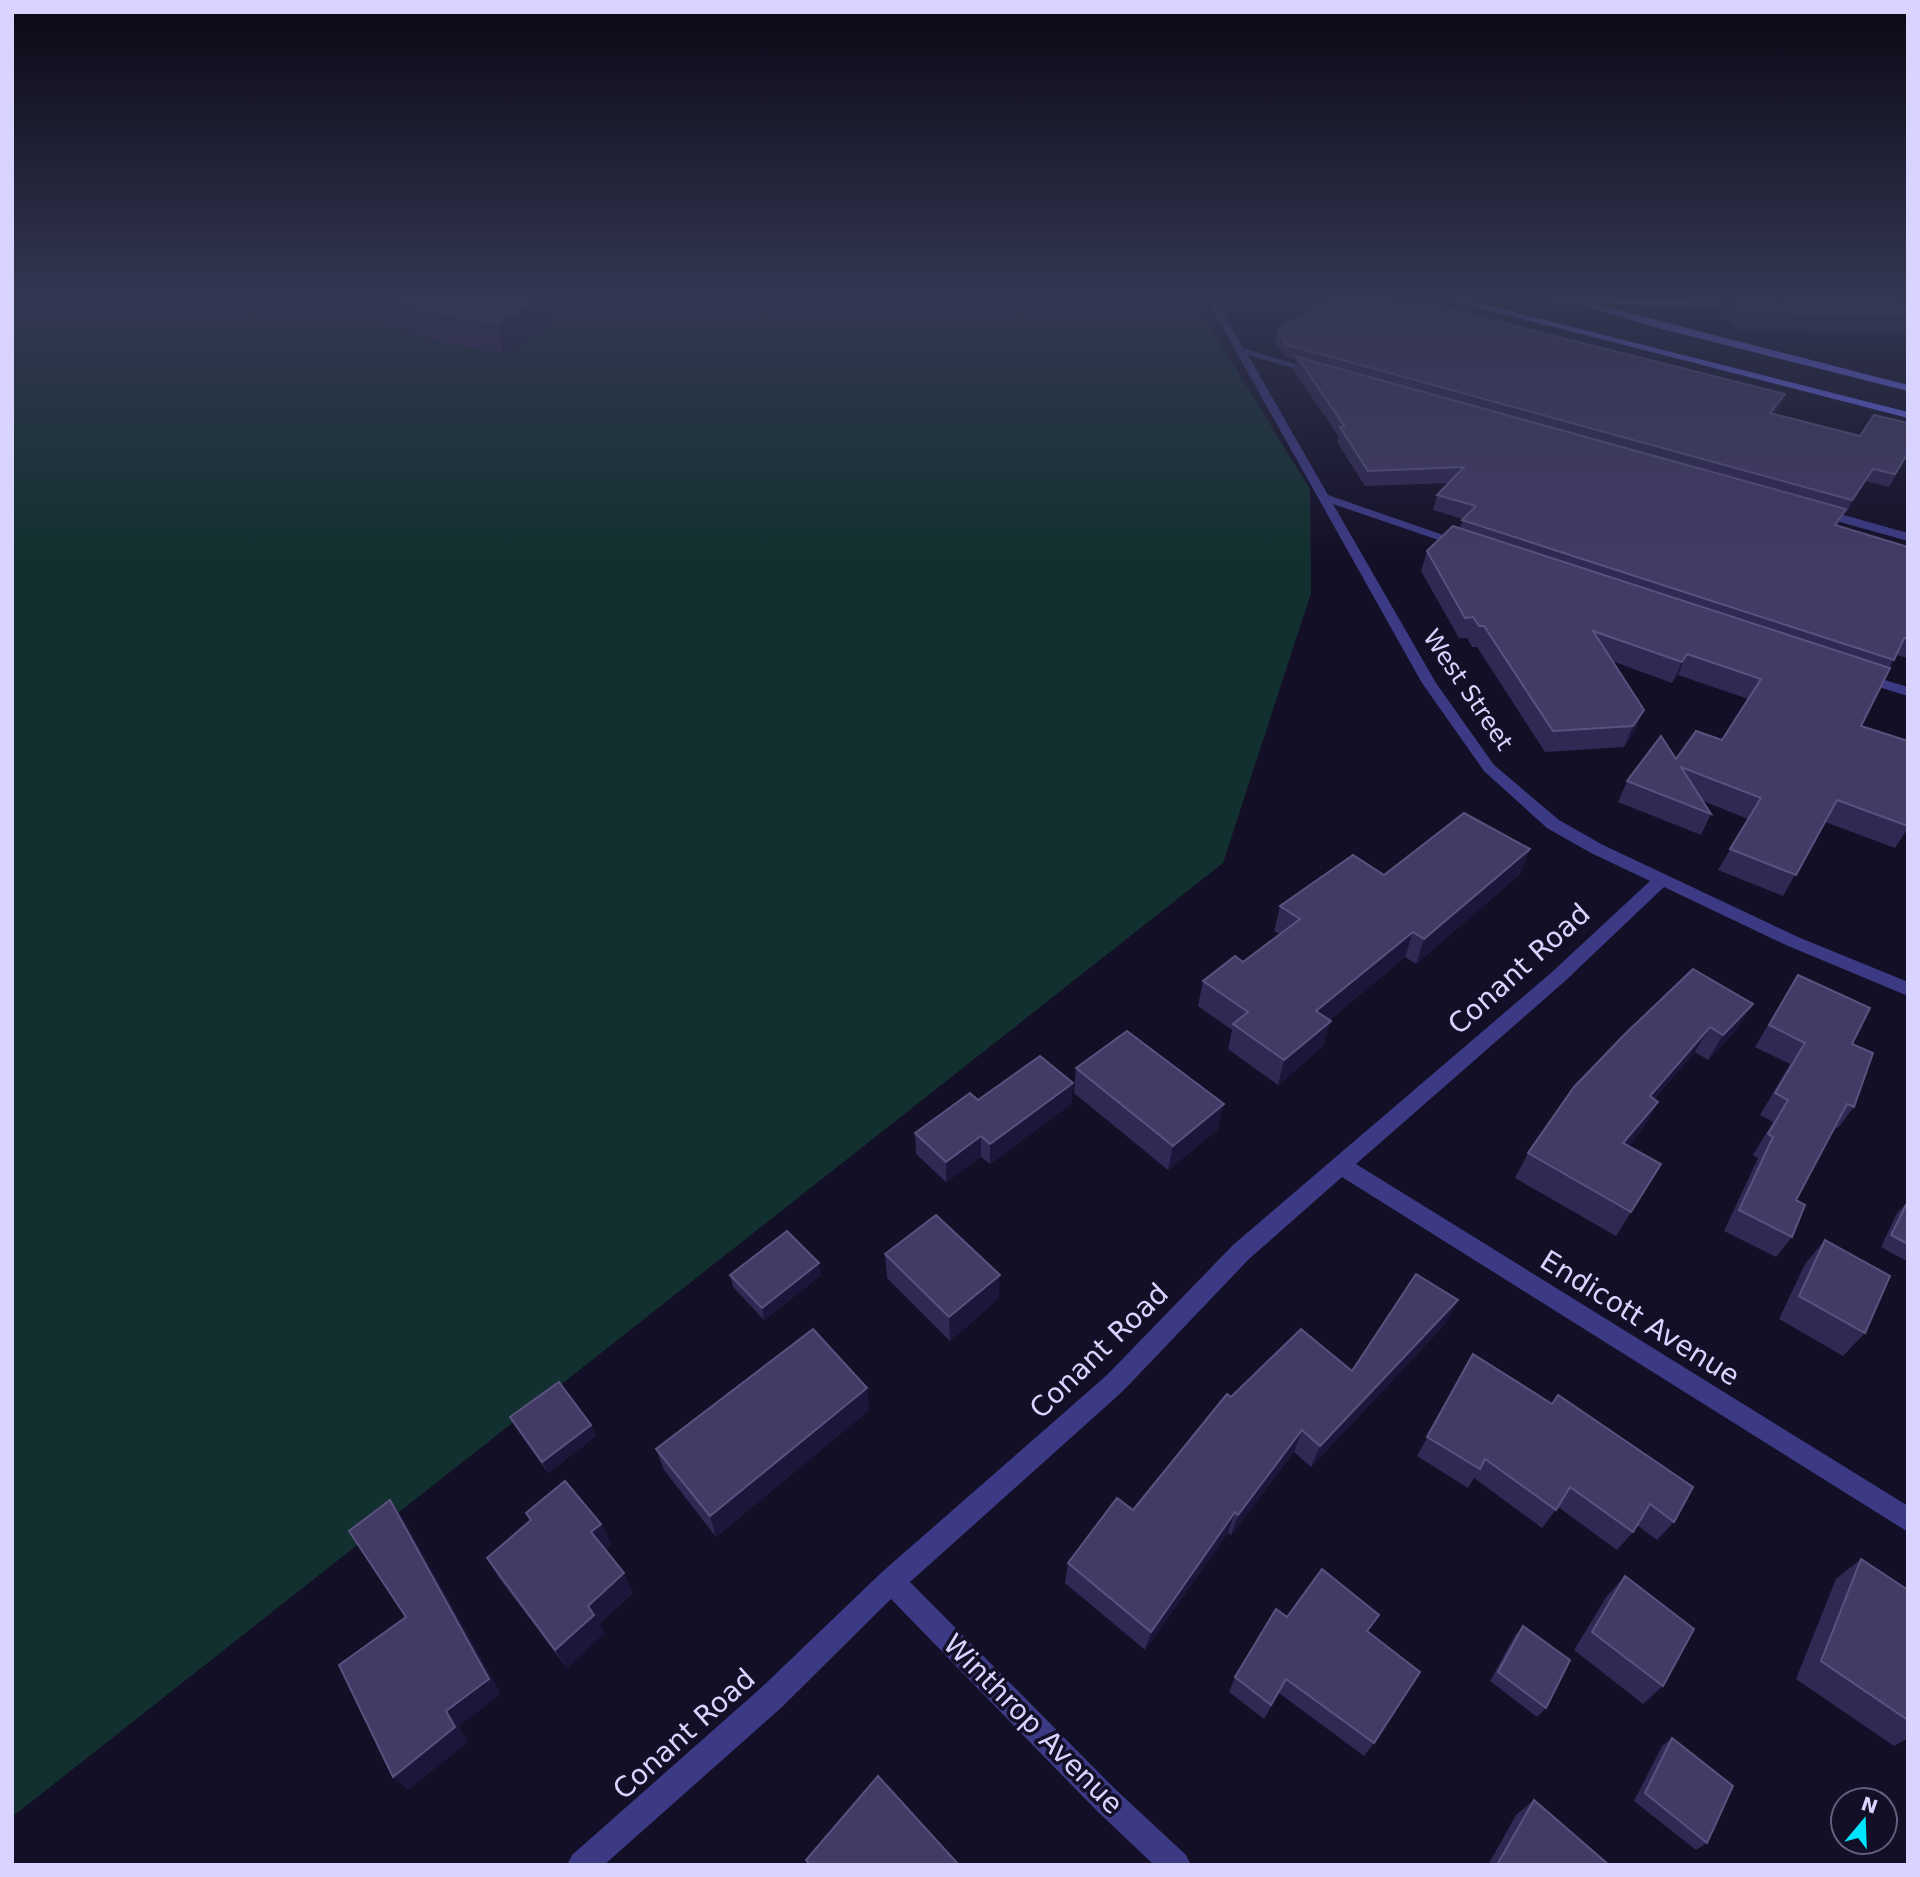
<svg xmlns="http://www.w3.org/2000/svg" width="1920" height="1877" font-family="'DejaVu Sans',sans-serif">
  <rect width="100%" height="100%" fill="#130f26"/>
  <path fill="#12302f" d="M12 298H1192L1310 489 1311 593 1223 863 12 1817Z"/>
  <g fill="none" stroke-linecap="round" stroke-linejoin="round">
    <g fill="#3d3a85" fill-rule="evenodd">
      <path d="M1206 298H1215L1243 348 1322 372 1317 375 1248 355 1328 495 1469 544 1463 548 1459 547 1333 504 1436 683 1494 765 1559 820 1603 845 1798 937 1908 982V996L1786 945 1664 887 1564 982 1356 1164 1908 1506V1532L1342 1177 1249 1259 1123 1391 910 1582 1114 1788 1186 1855 1191 1865H1154L1094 1808 891 1599 782 1707 604 1865H567L572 1855 762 1687 882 1572 1107 1375 1233 1245 1552 972 1650 881 1591 853 1547 828 1484 771 1422 683Z"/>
      <path d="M1819 508 1908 533V541L1815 515 1813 512Z"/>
      <path d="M1861 673 1908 687V696L1856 680 1854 677Z"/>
    </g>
    <g fill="#6f6bff" fill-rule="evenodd">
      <path d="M1441 298H1458L1908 412V418Z"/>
      <path d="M1571 298 1908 385V391L1658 328 1572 302Z"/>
    </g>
    <path fill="#c25bff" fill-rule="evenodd" d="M1485 298 1740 301 1745 304 1740 307 1489 301Z"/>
  </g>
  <g fill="#312854">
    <path d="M381 298H547L552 324 504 354 427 339 425 334 389 327Z"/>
    <path d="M1719 298H1897L1908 308V330L1907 332 1736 330 1715 308Z"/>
    <path d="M1277 331 1785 394 1780 406 1774 414 1908 454 1889 487 1866 481 1846 513H1844L1837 526 1908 547V658L1896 655 1861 726 1908 741V828L1895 848 1825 822 1783 896 1718 870 1748 819 1703 801 1711 814 1701 835 1618 802 1627 781 1722 740 1748 699 1678 675 1672 683 1612 661 1635 731 1624 747 1545 752 1477 647H1472L1467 638H1459L1421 571 1427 551 1460 528 1463 519 1433 510 1437 495 1449 483 1365 486 1337 442 1339 437 1294 371 1296 360 1285 357 1275 342Z"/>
    <path d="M1530 849 1520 874 1416 964 1405 957 1329 1020 1323 1046 1278 1085 1228 1049 1232 1030 1198 1006 1203 981 1243 962 1280 934 1274 931 1280 906 1384 875Z"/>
    <path d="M1693 969 1737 1029 1708 1060 1695 1052 1654 1099 1658 1102 1644 1127 1628 1146 1661 1164 1616 1236 1515 1178 1528 1153Z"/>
    <path d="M1798 975 1852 1044 1854 1107 1838 1128 1835 1127 1796 1200 1792 1237 1776 1257 1724 1231 1758 1158 1753 1155 1773 1122 1760 1115 1790 1064 1755 1047Z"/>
    <path d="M1076 1068 1218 1129 1168 1170 1074 1093Z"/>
    <path d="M1073 1083 1071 1104 990 1164 981 1157 946 1182 916 1154 915 1133 978 1100Z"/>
    <path d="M1908 1201V1262L1881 1247 1897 1213Z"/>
    <path d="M1825 1240 1865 1333 1843 1356 1779 1319 1805 1264Z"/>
    <path d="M885 1254 999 1298 950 1341 887 1278Z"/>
    <path d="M730 1275H821L764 1320 733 1287Z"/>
    <path d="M1446 1323 1311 1467 1294 1452 1231 1535 1228 1533 1145 1650 1065 1583 1068 1563 1133 1510 1231 1397 1352 1371Z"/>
    <path d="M1473 1354 1674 1522 1657 1540 1637 1525 1633 1532 1617 1550 1558 1507 1542 1528 1474 1478 1468 1488 1417 1456Z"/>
    <path d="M867 1388 869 1410 716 1537 664 1470 656 1449Z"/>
    <path d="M510 1417 591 1425 596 1436 548 1473 516 1428Z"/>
    <path d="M526 1513 601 1524 611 1544 605 1550 633 1593 599 1624 604 1633 567 1668 499 1578 487 1558 530 1521Z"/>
    <path d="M1861 1559 1908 1590V1738L1894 1746 1796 1679 1836 1579Z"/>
    <path d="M1625 1576 1663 1686 1643 1704 1574 1650 1607 1596Z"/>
    <path d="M1287 1617 1368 1632 1374 1743 1364 1756 1279 1693 1264 1719 1229 1692 1235 1677Z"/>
    <path d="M1523 1626 1546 1708 1537 1717 1490 1681 1515 1635Z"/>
    <path d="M1672 1738 1707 1843 1696 1850 1634 1801 1662 1746Z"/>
    <path d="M1534 1800 1609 1865H1488L1516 1815Z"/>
  </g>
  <g fill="#1d163a">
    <path d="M538 298H547L552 324 504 354 497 323Z"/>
    <path d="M1785 394 1780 406 1765 425 1770 413Z"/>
    <path d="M1873 469 1866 481 1846 513 1852 500Z"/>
    <path d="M1687 654 1678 675 1672 683 1682 662Z"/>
    <path d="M1644 710 1635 731 1624 747 1633 726Z"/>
    <path d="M1530 849 1520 874 1416 964 1424 939Z"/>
    <path d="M1413 932 1405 957 1309 1036 1316 1011Z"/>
    <path d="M1753 1004 1737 1029 1708 1060 1723 1035Z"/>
    <path d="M1331 1021 1323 1046 1278 1085 1284 1060Z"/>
    <path d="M1710 1027 1695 1052 1635 1121 1650 1096Z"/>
    <path d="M1073 1083 1071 1104 990 1164V1144Z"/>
    <path d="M1658 1102 1644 1127 1609 1168 1623 1143Z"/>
    <path d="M1224 1104 1218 1129 1168 1170 1173 1146Z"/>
    <path d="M981 1136V1157L946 1182V1162Z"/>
    <path d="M819 1263 821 1275 764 1320 762 1308Z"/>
    <path d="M1000 1275 999 1298 950 1341 949 1317Z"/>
    <path d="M1458 1300 1446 1323 1311 1467 1320 1446Z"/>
    <path d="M867 1388 869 1410 716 1537 710 1516Z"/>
    <path d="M591 1425 596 1436 548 1473 542 1462Z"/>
    <path d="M1302 1430 1294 1452 1231 1535 1238 1515Z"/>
    <path d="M390 1500 403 1518 501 1694 459 1726 468 1742 408 1790 393 1777 446 1711Z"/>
    <path d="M1235 1512 1228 1533 1145 1650 1151 1632Z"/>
    <path d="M601 1524 611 1544 601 1553 591 1532Z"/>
    <path d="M624 1573 633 1593 599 1624 604 1633 567 1668 555 1650 588 1606Z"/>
  </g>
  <g fill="#433a66" stroke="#5a527e" stroke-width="2">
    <path d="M384 298H538L497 323 419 309 424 306Z"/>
    <path d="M1330 298H1354L1432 305 1785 394 1770 413 1860 436 1874 415 1908 423V453L1895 474 1873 469 1852 500 1287 345 1277 331Z"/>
    <path d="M1730 298H1897L1908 308V314L1743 312Z"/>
    <path d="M1297 357 1846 509 1835 525 1908 547V639L1904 638 1894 660 1462 520 1476 506 1437 495 1464 467 1368 471 1340 427H1345Z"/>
    <path d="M1453 526 1890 668 1861 726 1908 741V826L1837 800 1796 875 1730 849 1761 798 1681 767 1711 814 1627 781 1661 736 1676 759 1696 731 1722 740 1761 679 1687 654 1682 662 1593 631 1644 710 1633 726 1553 731 1484 626H1479L1473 617 1465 618 1427 551Z"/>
    <path d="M1464 813 1530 849 1424 939 1413 932 1316 1011 1331 1021 1284 1060 1233 1024 1248 1012 1203 981 1235 956 1243 962 1300 919 1280 906 1353 855 1384 875Z"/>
    <path d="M1693 969 1753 1004 1723 1035 1710 1027 1650 1096 1658 1102 1623 1143 1661 1164 1631 1212 1528 1153 1574 1087 1625 1034Z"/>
    <path d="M1798 975 1870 1008 1852 1044 1873 1053 1854 1107 1847 1104 1796 1200 1805 1205 1792 1237 1739 1210 1773 1137 1768 1134 1788 1100 1775 1093 1805 1043 1769 1025Z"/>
    <path d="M1127 1031 1224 1104 1173 1146 1076 1068Z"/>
    <path d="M1040 1056 1073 1083 990 1144 981 1136 946 1162 915 1133 970 1093 978 1100Z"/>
    <path d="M1908 1201V1244L1891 1235Z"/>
    <path d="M936 1215 1000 1275 949 1317 885 1254Z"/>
    <path d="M787 1231 819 1263 762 1308 730 1275Z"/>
    <path d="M1825 1240 1890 1276 1865 1333 1799 1296Z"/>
    <path d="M1416 1274 1458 1300 1320 1446 1302 1430 1238 1515 1235 1512 1151 1632 1068 1563 1117 1498 1133 1510 1227 1394 1231 1397 1301 1329 1352 1371Z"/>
    <path d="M813 1329 867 1388 710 1516 656 1449Z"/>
    <path d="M1473 1354 1552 1404 1558 1395 1693 1487 1674 1522 1650 1504 1633 1532 1570 1487 1556 1510 1485 1459 1480 1469 1427 1437Z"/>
    <path d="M559 1382 591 1425 542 1462 510 1417Z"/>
    <path d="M565 1481 601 1524 591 1532 624 1573 588 1606 594 1615 555 1650 487 1558 531 1520 526 1513Z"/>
    <path d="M390 1500 489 1679 446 1711 455 1727 393 1777 339 1665 406 1617 349 1531Z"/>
    <path d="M1861 1559 1908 1590V1720L1821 1661Z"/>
    <path d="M1322 1569 1379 1615 1367 1631 1420 1672 1374 1743 1286 1679 1271 1705 1235 1677 1276 1609 1287 1617Z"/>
    <path d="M1625 1576 1694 1629 1663 1686 1592 1632Z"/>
    <path d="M1523 1626 1570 1660 1546 1708 1498 1672Z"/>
    <path d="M1672 1738 1733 1786 1707 1843 1645 1793Z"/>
    <path d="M878 1776 959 1865H810L806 1860Z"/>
    <path d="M1534 1800 1609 1865H1497Z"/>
  </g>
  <linearGradient id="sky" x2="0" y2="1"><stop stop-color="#0a0815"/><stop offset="0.53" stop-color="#333752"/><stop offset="1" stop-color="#333752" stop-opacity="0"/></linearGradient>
  <rect width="1920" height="561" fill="url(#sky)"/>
  <g text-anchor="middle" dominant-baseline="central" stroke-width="7" stroke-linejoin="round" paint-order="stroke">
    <g font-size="24" fill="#d9d4ff" stroke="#130f26">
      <text transform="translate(1468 690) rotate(56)">West Street</text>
    </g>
    <g font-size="28" fill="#d9d4ff" stroke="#130f26">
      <text transform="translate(1519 969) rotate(-42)">Conant Road</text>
      <text transform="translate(1640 1318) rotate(32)">Endicott Avenue</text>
      <text transform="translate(1099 1351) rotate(-44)">Conant Road</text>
      <text transform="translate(1033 1724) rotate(45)">Winthrop Avenue</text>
      <text transform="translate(684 1734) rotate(-42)">Conant Road</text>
    </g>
  </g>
  <rect width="1920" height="1877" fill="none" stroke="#d9d4ff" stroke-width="28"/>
  <g transform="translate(1864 1821) rotate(19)"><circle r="33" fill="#130f26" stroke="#625e7d" stroke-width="2"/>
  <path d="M0-5L12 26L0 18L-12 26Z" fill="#00e5ff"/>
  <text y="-10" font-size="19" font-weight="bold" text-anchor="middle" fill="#d9d4ff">N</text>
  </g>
</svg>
